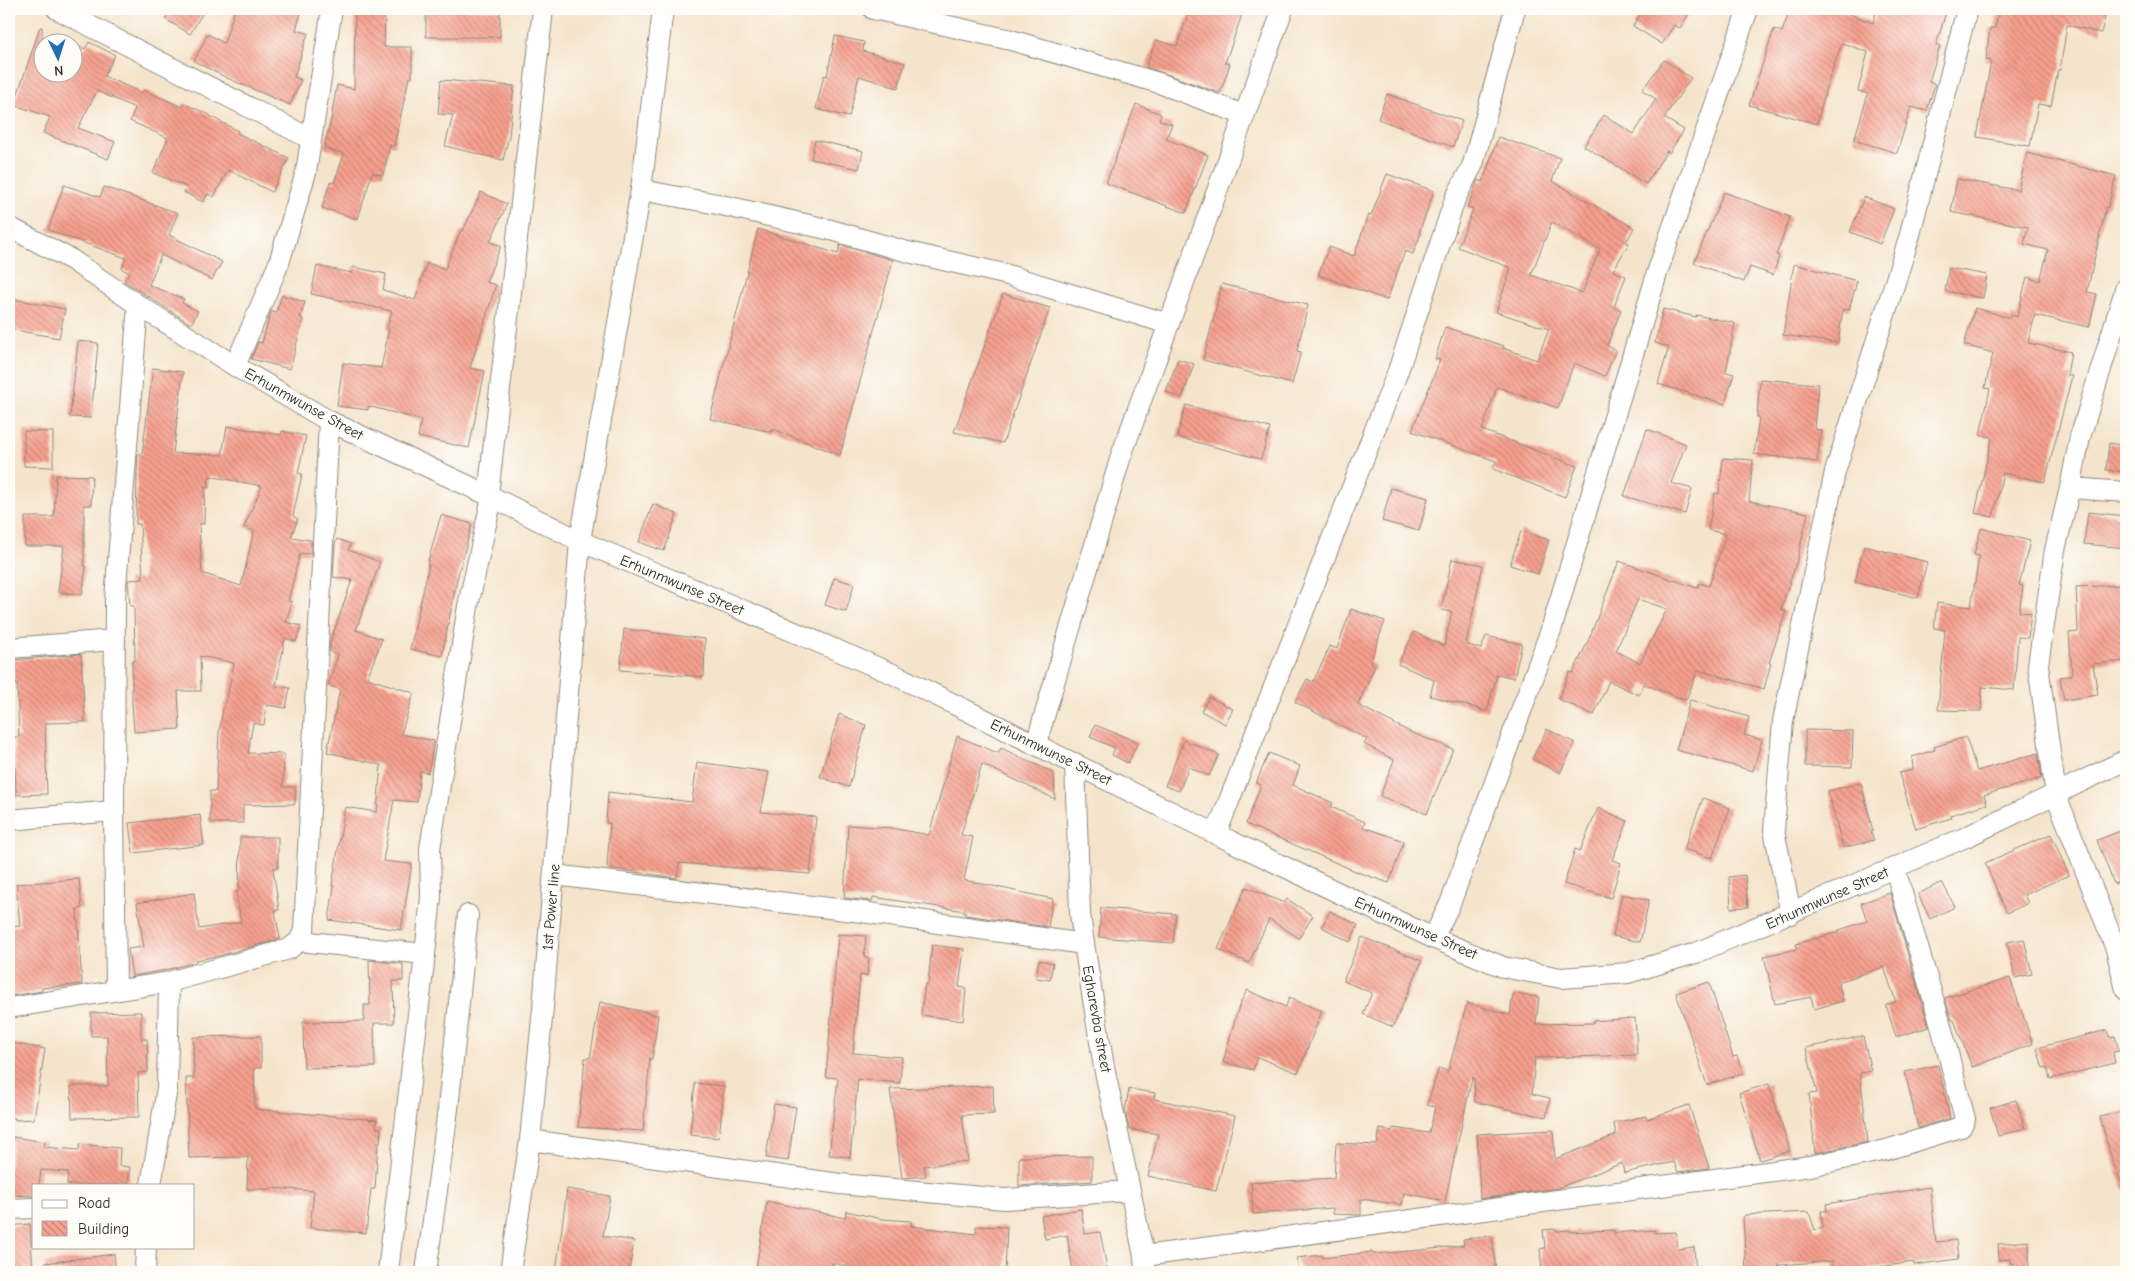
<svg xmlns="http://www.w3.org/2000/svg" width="2135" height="1281" font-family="'Comic Neue',sans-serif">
  <defs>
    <pattern id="building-back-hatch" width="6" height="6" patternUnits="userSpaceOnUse" patternTransform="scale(1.25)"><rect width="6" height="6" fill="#f7a08f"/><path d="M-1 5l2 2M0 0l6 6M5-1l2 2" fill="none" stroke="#c88375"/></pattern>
  </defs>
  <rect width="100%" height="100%" fill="#fdfcf7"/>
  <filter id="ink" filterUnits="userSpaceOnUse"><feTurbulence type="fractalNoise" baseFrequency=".02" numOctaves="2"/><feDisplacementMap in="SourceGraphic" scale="10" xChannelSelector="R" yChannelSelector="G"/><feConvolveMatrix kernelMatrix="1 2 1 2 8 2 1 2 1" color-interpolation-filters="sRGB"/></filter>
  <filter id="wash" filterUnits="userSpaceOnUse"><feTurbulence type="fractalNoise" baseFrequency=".0096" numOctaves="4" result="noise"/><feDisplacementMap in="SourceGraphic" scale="20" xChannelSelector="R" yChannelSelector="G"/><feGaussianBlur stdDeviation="1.12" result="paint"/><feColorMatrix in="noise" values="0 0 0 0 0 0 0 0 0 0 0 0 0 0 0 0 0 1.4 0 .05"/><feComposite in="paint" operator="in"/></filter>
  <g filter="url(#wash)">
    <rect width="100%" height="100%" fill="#f5e4cc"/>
    <g id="blocks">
      <g fill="url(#building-back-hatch)" fill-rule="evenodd">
        <path d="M171 9H205L190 34 165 19Z"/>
        <path d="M235 9H302L296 30 308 33 294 77 301 80 290 105 227 78 194 61 208 34 224 43Z"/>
        <path d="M355 9H385L384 47H412V78H409L394 146 390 145 383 175 372 173 358 219 322 208 330 182 334 183 344 154 324 148 333 112H332L337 85 354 89Z"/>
        <path d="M426 9 500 10V37H426Z"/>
        <path d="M1190 9H1244L1225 63 1230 64 1220 93 1146 67 1156 40 1177 46Z"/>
        <path d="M1643 9H1692L1680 28 1674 25 1662 44 1633 26Z"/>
        <path d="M1790 9H1836L1873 23 1877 9H1947L1936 45 1940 46 1929 82 1935 84 1927 111 1911 107 1897 153 1854 140 1868 94 1858 91 1868 52 1842 43 1824 93H1825L1817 124 1749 105 1774 29 1782 32Z"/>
        <path d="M1999 9H2107L2101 33 2067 25 2060 70H2058L2051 106 2038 104 2030 146 1977 137 1991 61 1986 60 1990 28H1995Z"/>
        <path d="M40 27H42V72H72V57L78 46 85 49 89 42 115 55 104 76 142 93 144 90 182 107 183 103 210 115V116L238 131 237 133 289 158 272 192 228 170 214 197 208 194 203 202 184 192 187 187 153 173 168 138 130 121 135 108 97 91 78 128 115 142 108 159 43 133 50 117 14 105Z"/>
        <path d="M835 36 864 42 863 51 905 63 898 88 859 76 849 117 816 109 824 75 827 76Z"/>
        <path d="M1664 60 1691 78 1664 118 1684 130 1669 153 1667 151 1646 184 1584 146 1604 115 1634 134 1656 99 1642 90Z"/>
        <path d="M441 80 514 86 509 136 503 160 445 146 453 115 438 114Z"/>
        <path d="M1387 94 1462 121 1453 147 1378 119Z"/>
        <path d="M1136 104 1161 114 1159 120 1172 124 1166 139 1208 155 1186 213 1106 183Z"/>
        <path d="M1498 137 1560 158 1552 181 1634 228 1626 242 1629 243 1613 271 1626 276 1614 307 1621 310 1607 346 1616 350 1605 376 1574 363 1558 408 1497 387 1482 430 1577 466 1565 497 1493 469 1496 461 1412 431 1440 360 1435 359 1445 327 1504 346 1503 348 1537 360 1549 329 1496 312 1511 268 1458 247 1473 209 1467 207 1478 180 1483 182ZM1552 222 1600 249 1582 293 1531 275Z"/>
        <path d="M815 140 863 151 859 169 811 159Z"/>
        <path d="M2027 153 2116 176 2108 207H2106L2087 292 2097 294 2089 327 2035 315 2028 343 2071 352 2067 375 2072 376 2045 482 2003 473 1993 517 1975 513 1992 437 1980 435 1990 389 1985 388 1993 353 1964 345 1975 308 2010 318 2011 315 2017 317 2027 277 2040 281 2048 250 2024 244 2028 227 1951 212 1957 179 2018 190Z"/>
        <path d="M1387 174 1434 191 1419 233H1421L1413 254 1405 251 1387 300 1318 275 1329 247 1354 256 1368 215 1371 216Z"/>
        <path d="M64 185 100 197 104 187 178 213 169 235 222 262 212 280 161 255 149 285 184 299 182 303 198 311 191 324 124 281 130 273 122 269 126 258 48 230Z"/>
        <path d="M481 192 507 204 490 242 501 246 486 282 496 285 470 368 485 371 469 448 418 437 421 420 368 406V410L337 406 343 363 381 368 389 329 387 328 392 311 311 294 317 266 352 273 353 267 386 274 383 290 415 300 427 263 445 269 461 230 463 231Z"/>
        <path d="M1724 192 1790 217 1776 255 1779 256 1773 275 1750 267 1744 282 1694 263Z"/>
        <path d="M1864 197 1894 209 1880 244 1850 232Z"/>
        <path d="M758 229 838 254 840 245 893 260 840 455 773 429 772 432 710 419Z"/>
        <path d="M1794 264 1857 281 1849 310 1843 309 1838 343 1783 335Z"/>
        <path d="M1949 268 1987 275 1983 298 1945 291Z"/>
        <path d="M1222 284 1308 305 1297 351 1301 352 1292 384 1203 360Z"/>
        <path d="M1003 294 1050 308 1003 443 954 432Z"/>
        <path d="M282 295 305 302 300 318 303 319 290 369 251 359 258 342 262 343 271 311 276 313Z"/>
        <path d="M9 298 65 309 59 338 9 329Z"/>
        <path d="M1663 309 1696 317V315L1735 323 1726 372 1734 374 1725 404 1658 384 1669 347 1655 343Z"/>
        <path d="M78 341 98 343 91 418 70 417Z"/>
        <path d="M1178 359 1194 364 1182 398 1166 392Z"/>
        <path d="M153 368 183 372 173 453 222 455 227 426 281 435 282 431 306 436 298 473 302 474 293 516 298 519 291 537 311 540V554L300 553 288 601 292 602 286 622 301 626 296 642 285 638 276 686 290 688 286 708 267 705 264 725 253 723 248 753 284 754 283 787H295V804L243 805V823H210V791H216L219 733 224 703H226L234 663 200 656 201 691H178L180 729 134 732 132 703V661H135L134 606H130L128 582V580L143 579 140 524H136L137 472 138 454H142ZM209 476 262 486 244 527 254 531 241 586 202 573 199 524H204L205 487 208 488Z"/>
        <path d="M1760 379 1818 384 1814 429 1821 430 1817 462 1754 454 1759 417H1757Z"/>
        <path d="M1186 405 1270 428 1261 459 1177 437Z"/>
        <path d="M1647 429 1686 444 1671 483 1692 489 1685 514 1624 496Z"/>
        <path d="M24 431 53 432V467L24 466Z"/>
        <path d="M2109 443 2126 446V472L2106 470Z"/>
        <path d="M1723 458 1753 460 1749 501 1808 513 1797 560 1781 609 1786 611 1769 663H1771L1764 689 1698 670 1686 700 1644 684 1639 695 1609 681 1594 715 1558 699 1570 672 1573 673 1589 639 1619 561 1697 588 1699 583 1709 586 1726 534 1708 530 1715 493 1719 494ZM1638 599 1667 609 1640 663 1616 651Z"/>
        <path d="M56 475 92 476 91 505H84V566L86 567 82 595 58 592 64 546H25V517H54Z"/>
        <path d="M1391 488 1428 498 1419 531 1382 521Z"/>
        <path d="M653 504 677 514 664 551 639 542Z"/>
        <path d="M2088 512 2126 516V548L2084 544Z"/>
        <path d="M441 515 472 524 457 579 442 656 410 649 429 565H427Z"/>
        <path d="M1981 528 2030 541 2019 585 2023 586 2019 612 2031 613 2028 638 2018 637 2014 690 1982 687 1981 711 1938 710 1945 630 1934 628 1937 603 1971 607 1979 556 1974 555Z"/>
        <path d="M1521 531 1549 540 1538 574 1510 565Z"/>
        <path d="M337 539 351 544 348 550 380 562 356 630 382 639 367 678 414 693 401 734 434 741 428 773 420 771 417 802 394 800 383 861 412 864 401 930 329 920 334 886H332L345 807 377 812 381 765 327 752 340 689 328 686 338 655 330 652V643L352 580 333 577 335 544Z"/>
        <path d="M1864 546 1927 562 1918 598 1855 582Z"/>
        <path d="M1452 559 1483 565 1466 644 1481 649 1486 636 1522 644 1514 678 1497 674 1487 711 1430 696 1434 680 1398 664 1414 632 1444 646 1452 612 1441 610Z"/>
        <path d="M834 578 854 584 846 612 825 605Z"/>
        <path d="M2126 585V661L2093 664 2098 695 2064 700 2060 677 2072 675 2069 633 2078 632 2076 587Z"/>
        <path d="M1351 609 1385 621 1370 663 1375 666 1358 705 1410 732 1453 749 1427 814 1380 796 1394 760 1364 744 1367 739 1295 702 1307 679 1313 682 1330 646 1337 649Z"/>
        <path d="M624 629 705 639 704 677 620 670Z"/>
        <path d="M81 654 85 722 45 723 47 794 16 795 14 737H19L17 684H14L13 660Z"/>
        <path d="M1209 697 1233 709 1225 724 1201 711Z"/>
        <path d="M1690 700 1749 717 1744 735 1762 740 1753 771 1676 750Z"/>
        <path d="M839 714 866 725 849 787 820 777Z"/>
        <path d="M1095 725 1138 742 1128 763 1112 755 1115 748 1090 737Z"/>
        <path d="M1547 729 1575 743 1560 773 1532 759Z"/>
        <path d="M1805 730 1853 731 1852 767 1805 766Z"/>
        <path d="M957 736 998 753 1001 748 1054 773 1055 799 982 764 961 835 973 837 964 880 1053 899 1048 927 965 915V911L873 897 872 901 844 898 848 825 891 828 929 835Z"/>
        <path d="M1966 737 1977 771 2038 753 2042 778 1984 795 1987 804 1950 815 1951 818 1916 829 1899 773 1913 770 1912 757 1935 750 1934 747Z"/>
        <path d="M1184 740 1219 755 1209 776 1189 767 1179 791 1165 786Z"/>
        <path d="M1269 753 1300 766 1293 785 1333 803 1331 807 1365 822 1363 827 1404 841 1389 883 1360 873 1246 824 1261 785 1256 783Z"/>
        <path d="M697 762 769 772 761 812 816 817 810 874 679 863 677 878 607 868 610 823H606L608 792 692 802Z"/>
        <path d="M1861 783 1873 831 1871 832 1874 840 1843 848 1828 791Z"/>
        <path d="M1703 798 1730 808 1712 858 1684 849Z"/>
        <path d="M1598 808 1628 821 1612 860 1621 863 1611 898 1564 884 1575 849 1580 851Z"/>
        <path d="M200 815 204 845 133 853 129 823Z"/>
        <path d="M2126 829V879L2114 884 2097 840Z"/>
        <path d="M2051 834 2069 875 2024 895 2028 903 2007 913 1985 863Z"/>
        <path d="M240 837H278V868H273L279 910 275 911 280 939 218 956 196 960V962L166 970 132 976 128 949 144 947 137 903 194 893 199 929 241 922 236 892 239 891Z"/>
        <path d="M1745 875 1748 907 1731 908 1729 877Z"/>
        <path d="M79 879 82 909H77L82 984 42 988V991L12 996 9 927 20 926 16 884Z"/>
        <path d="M1942 882 1955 907 1930 919 1918 894Z"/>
        <path d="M1246 887 1284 903 1287 899 1313 916 1299 938 1269 919 1249 963 1218 949Z"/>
        <path d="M1890 893 1929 1027 1896 1037 1886 1005 1896 1002 1884 967 1838 982 1843 1001 1814 1009 1811 997 1775 1004 1764 956 1797 949 1796 944 1839 932V930L1867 921 1861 903Z"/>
        <path d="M1622 894 1649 900 1640 942 1613 936Z"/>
        <path d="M1101 908 1176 914 1173 943 1099 937Z"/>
        <path d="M1330 911 1358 925 1350 942 1322 927Z"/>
        <path d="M838 934 866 936 864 956 869 958 867 976 860 975 853 1053 902 1057 900 1083 858 1079 850 1157 829 1155 838 1078 826 1077Z"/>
        <path d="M1362 937 1422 961 1393 1027 1363 1014 1372 993 1343 981Z"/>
        <path d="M2024 939 2032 974 2015 978 2007 942Z"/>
        <path d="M932 945 964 949 959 987 966 988 963 1021 921 1015 925 984H928Z"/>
        <path d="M369 960 403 964V981H393L394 1023H374L375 1067 304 1068 303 1022 364 1021V1005H370Z"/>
        <path d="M1039 960 1053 963 1050 980 1036 978Z"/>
        <path d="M2010 978 2033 1044 1972 1067 1954 1020H1952L1945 998Z"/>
        <path d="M1709 982 1733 1057 1737 1056 1743 1073 1707 1085 1676 993Z"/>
        <path d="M1247 990 1286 1007 1289 998 1322 1011 1298 1073 1257 1057 1253 1070 1223 1062 1239 1006Z"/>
        <path d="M1513 994 1539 997 1536 1024 1594 1023 1593 1021 1635 1018 1637 1055 1535 1058 1532 1094 1550 1098 1546 1117 1475 1102 1474 1078H1472L1445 1201 1404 1193 1402 1205 1361 1199V1215L1333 1214V1208L1253 1214 1251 1183 1334 1178 1336 1143 1377 1145 1380 1129 1392 1131 1393 1128 1429 1133 1435 1107 1427 1105 1439 1068 1448 1071 1467 1003 1510 1015Z"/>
        <path d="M600 1002 658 1015 652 1059 650 1058 643 1131 578 1127 585 1058H590Z"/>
        <path d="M141 1012V1039H147L148 1072 138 1073 139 1117 72 1118 71 1086H108L107 1036H91V1013Z"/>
        <path d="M2107 1030 2109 1037 2115 1036 2119 1051 2113 1052 2115 1063 2050 1079 2047 1067 2043 1068 2037 1048Z"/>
        <path d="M261 1036V1068H254L255 1109 377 1120 376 1128H381L380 1143H378L375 1189H371L366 1233 310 1228 314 1191 271 1188V1189H247L248 1157 189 1158 186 1078H194L193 1037Z"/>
        <path d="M1863 1036 1871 1071 1860 1073 1868 1142 1815 1153 1809 1094 1817 1093 1806 1048Z"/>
        <path d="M11 1043 45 1049 34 1119 15 1120V1118L9 1117V1056Z"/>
        <path d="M1938 1065 1950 1118 1918 1128 1905 1072Z"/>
        <path d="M695 1083 724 1086 719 1138 690 1135Z"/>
        <path d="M1769 1084 1790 1151 1760 1160 1739 1093Z"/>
        <path d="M993 1086 994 1114 962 1115 968 1161 924 1166 926 1176 902 1178 890 1089Z"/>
        <path d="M1129 1089 1155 1093 1154 1099 1235 1116 1216 1191 1148 1176 1158 1134 1129 1129 1125 1111Z"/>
        <path d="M2016 1100 2025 1128 1998 1136 1990 1108Z"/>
        <path d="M774 1104 796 1107 788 1161 766 1158Z"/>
        <path d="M1689 1105 1709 1168 1678 1172 1674 1162 1624 1173 1622 1163 1558 1188 1480 1199 1477 1134 1553 1130 1555 1159 1616 1135 1614 1123 1646 1116 1647 1119Z"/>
        <path d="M2126 1110V1194L2112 1160 2100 1117Z"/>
        <path d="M13 1137 45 1142 44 1147 79 1150 80 1144 120 1148 119 1166 130 1167 128 1185H67L68 1172 41 1170 39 1185H34V1196L9 1195V1169Z"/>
        <path d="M1092 1156V1181L1019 1186V1157Z"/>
        <path d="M1930 1187 1936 1242 1956 1240 1958 1259 1914 1265 1913 1262 1846 1272H1834L1833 1261 1779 1265V1272H1746L1743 1217 1745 1215 1809 1212 1815 1230 1823 1228 1821 1211H1827L1826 1204Z"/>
        <path d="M567 1189 610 1196 603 1236 634 1241 629 1272H556Z"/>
        <path d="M767 1201 845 1218 846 1211 882 1219 911 1221V1226L976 1234V1226L1007 1227 1005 1272H946L908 1267V1272H874L832 1263 830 1272H774L756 1269Z"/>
        <path d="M1081 1209 1085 1234 1100 1232 1107 1268 1073 1272 1067 1235 1045 1239 1041 1216Z"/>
        <path d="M30 1224 33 1272H9V1226Z"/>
        <path d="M1556 1229 1557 1231 1570 1230V1232L1614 1230V1233L1655 1230V1233L1676 1232 1678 1249 1694 1247 1696 1272H1542L1540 1249 1545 1248 1543 1230Z"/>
        <path d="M1492 1236 1496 1272H1299L1297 1258 1322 1255V1258L1372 1252 1373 1254 1423 1250 1464 1245 1463 1239Z"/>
        <path d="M2029 1241V1272H2015L2014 1263H2010V1259L1999 1260 1998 1244Z"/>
        <path d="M114 1254 116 1272H45V1263Z"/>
      </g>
    </g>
  </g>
  <g filter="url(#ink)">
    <use href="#blocks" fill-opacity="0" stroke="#90887c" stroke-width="1"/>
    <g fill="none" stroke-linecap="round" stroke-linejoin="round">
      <g stroke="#90887c" stroke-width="22">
        <g id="street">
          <path d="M57 9 311 139"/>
          <path d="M873 9 1011 40 1159 83 1244 115"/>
          <path d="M641 190 717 204 831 230 908 252 1004 274 1169 324"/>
          <path d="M9 227 72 260 138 305 235 366 329 421 488 495 580 541 893 674 1216 834 1433 938 1503 967 1561 978 1628 973 1696 953 1966 837 2126 760"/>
          <path d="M2126 287 2080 437 2070 488 2055 550 2038 665 2056 795 2116 949 2126 990"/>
          <path d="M235 366 279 263 306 172 332 9"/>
          <path d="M2070 488 2126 492"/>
          <path d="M488 495 543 9"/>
          <path d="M9 648 115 640"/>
          <path d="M1036 744 1121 456 1283 9"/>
          <path d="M1075 763 1080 914 1084 944 1104 1067 1144 1256 1145 1272"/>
          <path d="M9 820 114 811"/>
          <path d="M1216 834 1398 371 1455 199 1473 164 1515 9"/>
          <path d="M554 875 862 912 1084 944"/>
          <path d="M1791 914 1774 830 1783 721 1835 472 1909 238 1967 9"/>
          <path d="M1433 938 1450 904 1552 627 1658 270 1748 9"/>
          <path d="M299 941 425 954"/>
          <path d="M116 989 114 811 115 599 138 305"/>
          <path d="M9 1008 169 982 289 949 299 941 304 931 329 421"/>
          <path d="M530 1140 840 1184 1004 1199 1130 1191"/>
          <path d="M151 1185 167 1088 169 982"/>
          <path d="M9 1209 34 1208"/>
          <path d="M1144 1256 1810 1166 1886 1150 1961 1127 1965 1119 1940 1022 1895 869"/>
          <path d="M145 1272 146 1247"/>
          <path d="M388 1272 425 954 431 897 430 849 468 606 492 497"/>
          <path d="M426 1272 448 1109 468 915"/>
          <path d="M510 1272 530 1140 543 1008 580 541 641 190 663 9"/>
        </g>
      </g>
      <use href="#street" stroke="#fff" stroke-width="20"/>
    </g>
  </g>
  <g text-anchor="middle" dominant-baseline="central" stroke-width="5" stroke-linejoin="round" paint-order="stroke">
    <g font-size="15" fill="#2b2b2b" stroke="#fdfcf7">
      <text transform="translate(304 404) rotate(29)">Erhunmwunse Street</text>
      <text transform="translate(682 585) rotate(23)">Erhunmwunse Street</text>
      <text transform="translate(1051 752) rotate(26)">Erhunmwunse Street</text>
      <text transform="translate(1827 898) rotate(-24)">Erhunmwunse Street</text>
      <text transform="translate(551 907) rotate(-85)">1st Power line</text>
      <text transform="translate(1416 928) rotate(24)">Erhunmwunse Street</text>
      <text transform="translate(1097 1019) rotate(80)">Egharevba street</text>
    </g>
  </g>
  <rect width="2135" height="1281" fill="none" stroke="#fdfcf7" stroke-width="30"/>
  <rect x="32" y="1184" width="162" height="65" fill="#fdfcf7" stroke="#a9a8a5"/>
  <rect x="42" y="1200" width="25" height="8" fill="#ffffff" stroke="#a9a8a5"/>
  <text x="78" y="1208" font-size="15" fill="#2b2b2b">Road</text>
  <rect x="42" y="1221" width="25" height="15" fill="url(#building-back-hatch)" stroke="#a9a8a5"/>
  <text x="78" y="1234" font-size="15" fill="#2b2b2b">Building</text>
  <g transform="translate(58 58) rotate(176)"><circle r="24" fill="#fdfcf7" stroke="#a9a8a5"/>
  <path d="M0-4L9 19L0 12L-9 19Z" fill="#1f6fb2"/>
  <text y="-8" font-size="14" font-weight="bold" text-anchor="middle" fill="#2b2b2b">N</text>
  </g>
</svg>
